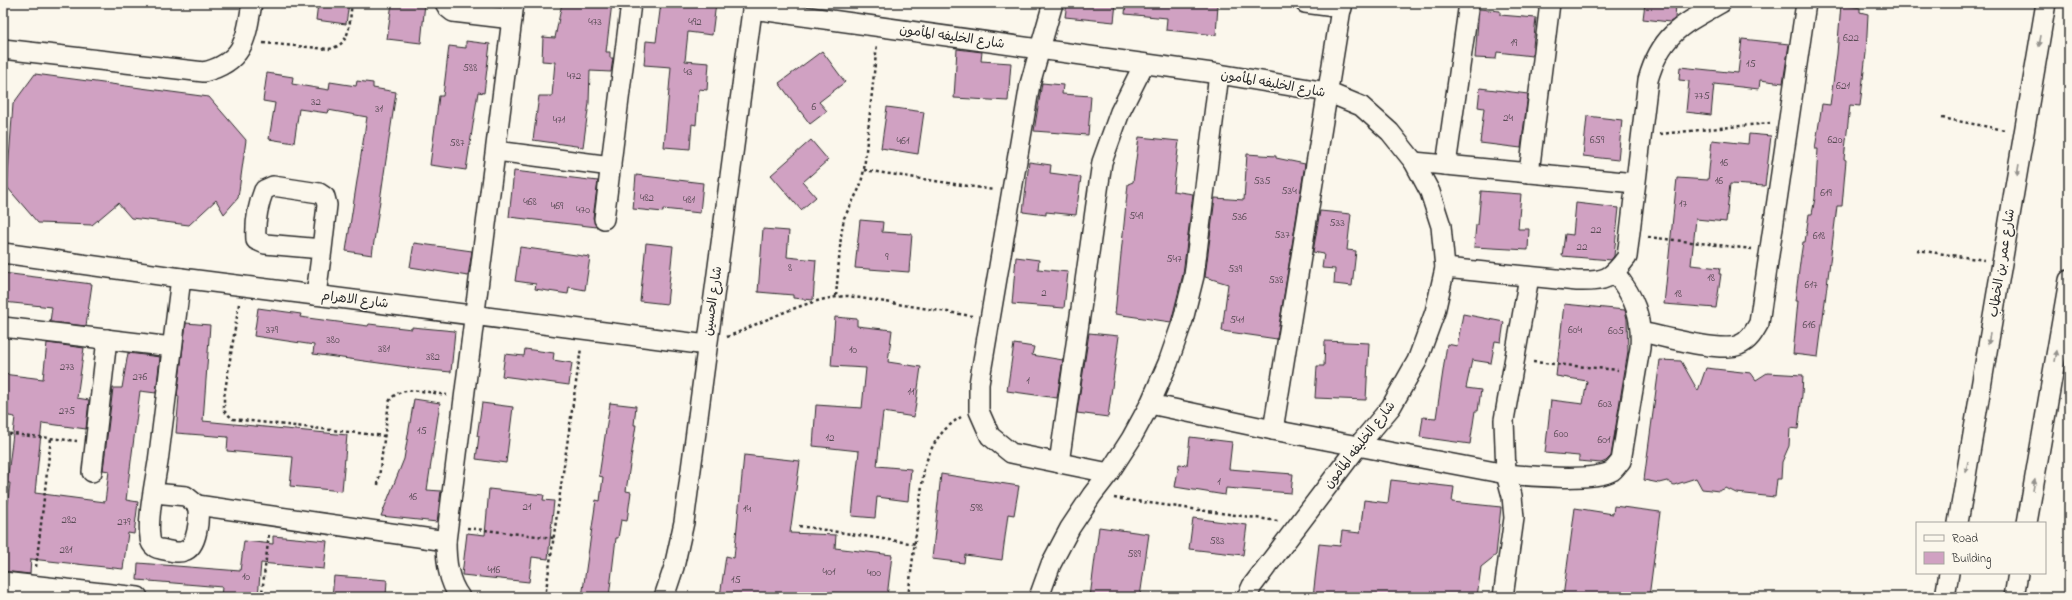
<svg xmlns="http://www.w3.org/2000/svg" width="2072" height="600" font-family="'Indie Flower','Playpen Sans Arabic',sans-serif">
  <rect width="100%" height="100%" fill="#fbf7ec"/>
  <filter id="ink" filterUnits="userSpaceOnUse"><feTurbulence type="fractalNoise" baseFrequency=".025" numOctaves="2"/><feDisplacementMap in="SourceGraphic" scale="8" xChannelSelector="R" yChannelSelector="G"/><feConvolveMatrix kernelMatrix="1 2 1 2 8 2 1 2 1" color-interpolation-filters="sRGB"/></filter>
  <g filter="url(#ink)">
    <g fill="#d0a1c2" stroke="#2b2b2b">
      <path d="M318 3H349L346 24 316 20Z"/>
      <path d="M392 3H425L421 43 387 39Z"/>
      <path d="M562 3H612L606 52H610V58H613L611 72 590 71 589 103 583 147 533 140 539 96H552L555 62 542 61 543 37 555 38Z"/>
      <path d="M661 3H716L712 35 688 32 685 61 709 63 707 90 699 89 696 125 692 124 690 149 664 147 671 67 644 65 646 41 656 42Z"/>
      <path d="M1067 3H1116L1114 22 1065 17Z"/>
      <path d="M1126 3 1218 5 1216 35 1166 30 1167 18 1125 14Z"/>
      <path d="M1645 3H1676L1675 19 1670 22 1643 19Z"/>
      <path d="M1841 4 1860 8V12L1868 14 1866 53 1860 106 1850 105 1844 159 1846 160 1842 206H1837L1818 357 1793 354 1798 301H1795L1801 255 1803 242H1805L1809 214H1812L1815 198 1818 149H1815L1822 104 1830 105 1837 54Z"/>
      <path d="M1479 9 1500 11V15L1536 18 1532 56 1497 52 1496 59 1475 58Z"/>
      <path d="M1742 39 1789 44 1783 83 1760 80 1759 89 1714 84 1711 115 1686 112 1689 81 1679 80 1680 67 1738 73Z"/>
      <path d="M466 41 490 44 484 93 478 92 466 170 430 165 439 96H443L449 46 466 48Z"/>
      <path d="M957 49 982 52 981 61 1011 63 1008 101 954 98Z"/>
      <path d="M822 51 845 82 819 102 827 111 810 124 779 83Z"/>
      <path d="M267 73 293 77 292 84 329 90 330 82 356 86 357 81 373 83V88L396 92 372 255 346 251 367 117 328 110 327 113 299 109 294 143 269 139 275 103 263 101Z"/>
      <path d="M35 74 209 97 246 140 238 198 224 214 216 200 189 225 131 218 118 203 92 225 38 223 7 187 13 104Z"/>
      <path d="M1042 83 1063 85 1062 94 1091 96 1088 135 1034 131Z"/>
      <path d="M1480 88 1528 94 1521 148 1480 143 1484 108 1478 107Z"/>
      <path d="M887 107 924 112 918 154 881 148Z"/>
      <path d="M1587 116 1622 120 1618 160 1583 156Z"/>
      <path d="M1749 134 1771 136 1765 186 1730 184 1726 222 1696 219 1691 265 1720 268 1719 274H1721L1716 308 1664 304 1677 178 1708 180 1712 140 1748 144Z"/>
      <path d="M1139 137 1179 141 1173 191 1193 194 1183 274 1171 322 1115 314 1128 184 1133 182Z"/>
      <path d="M811 140 828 160 803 182 816 197 801 210 771 175Z"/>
      <path d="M1247 154 1276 156V158L1305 164 1277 339 1222 331 1228 284 1205 277 1215 198 1244 200Z"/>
      <path d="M1029 162 1051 165 1050 173 1081 177 1076 215 1046 212V215L1023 212Z"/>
      <path d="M514 171 598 181 593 218 597 227 509 217Z"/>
      <path d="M636 175 703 183 700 213 663 209V212L633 209Z"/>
      <path d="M1481 191 1521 194 1518 229H1529L1528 250 1474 247 1476 225H1478Z"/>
      <path d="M1576 203 1619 208 1614 256 1611 260 1562 256 1565 234 1573 235Z"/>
      <path d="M1320 211 1351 214 1347 250 1356 251 1352 286 1334 284 1335 269 1322 268 1324 254 1313 252Z"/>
      <path d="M860 220 883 222 882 232 912 234 909 272 855 268Z"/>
      <path d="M763 229 789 231 787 257 816 260 813 300 793 298V295L758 292Z"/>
      <path d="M414 243 472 251 468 276 410 267Z"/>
      <path d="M646 243 673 246 667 304 640 301Z"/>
      <path d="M520 247 590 257 585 290 569 287 568 294 535 289 536 284 515 281Z"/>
      <path d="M1016 257 1039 260 1038 269 1068 272 1064 308 1012 304Z"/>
      <path d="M3 273 92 284 86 326 50 322 52 307 3 302Z"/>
      <path d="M1564 304 1625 310 1627 319 1628 351 1611 456 1606 461 1601 463 1579 461V456L1545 453 1551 400 1583 404 1587 381 1556 376Z"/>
      <path d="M258 308 301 314 300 317 368 326 369 324 412 329V327L455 331 451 372 408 368V367L313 354 314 345 254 336Z"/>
      <path d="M1463 314 1504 322 1501 342 1495 341 1491 363 1472 360 1466 388 1481 390 1478 411H1475L1470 444 1420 437 1423 417 1436 418 1447 344 1457 346Z"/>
      <path d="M835 317 857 319V326L892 330 888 362 921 367 914 417 883 412 877 466 911 469 908 501 877 497 875 518 852 516 859 451 813 446 816 405 862 408 866 368 831 366Z"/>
      <path d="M186 323 210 325 203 421 347 435 342 491 290 486 293 457 227 451 228 437 176 433 179 396H177Z"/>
      <path d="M1089 333 1119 336 1108 417 1077 413Z"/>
      <path d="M1325 341 1369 343 1366 400 1315 398 1317 366H1324Z"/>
      <path d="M47 343 84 348 77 398 89 400 86 429 42 423 35 493 105 502 109 471 103 470 113 388H122L128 353 160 357 156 393 140 391 126 500 138 502 134 534 128 533 123 569 31 559 30 574 3 571V543L10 483H7L15 417 3 415V374L43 379Z"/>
      <path d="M1014 344 1034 347 1032 355 1063 360 1057 398 1007 391Z"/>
      <path d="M525 349 554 353 553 360 572 363 569 385 502 376 505 354 524 356Z"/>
      <path d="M1660 360 1681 361 1698 391 1706 368 1751 373 1756 380 1767 373 1803 375 1802 395 1798 429 1790 428 1789 446 1782 462 1781 479H1777L1775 497 1736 493 1726 488 1719 491 1702 489 1696 478 1674 485 1667 481 1659 483 1644 480Z"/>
      <path d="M414 399 440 403 427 490 441 491 437 522 381 516 404 459Z"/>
      <path d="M482 403 513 407 506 463 476 459 479 436H477Z"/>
      <path d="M610 403 636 406 634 425H636L626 491 631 492 627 521 621 520 618 538H616L609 597H582L596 500 600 501 603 477 599 476Z"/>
      <path d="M1190 437 1232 442 1229 469 1293 474 1291 493 1226 488 1225 495 1175 487 1179 464 1187 465Z"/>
      <path d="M744 455 800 461 790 533 836 535 835 548 892 555 887 597H850V594L819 592V597L720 596 726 556 734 558Z"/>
      <path d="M941 474 1019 486 1014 515 1008 514 1002 560 965 555 964 563 932 559Z"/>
      <path d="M1391 480 1454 487 1452 502 1501 507 1496 555 1481 567 1477 597H1313L1319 544 1340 546 1342 531 1360 533 1364 500 1388 503Z"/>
      <path d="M489 489 544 495 543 500 554 501 548 559 532 557 529 582 462 575 467 533 485 535Z"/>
      <path d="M1614 506 1660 512 1649 597H1563L1575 508 1613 514Z"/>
      <path d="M1193 518 1247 525 1243 555 1189 549Z"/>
      <path d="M1099 527 1149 534 1140 597H1090Z"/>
      <path d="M273 536 327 541 324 569 261 563 258 597H221L222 587 137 580 138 563 240 571 244 541 273 544Z"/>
      <path d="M334 576 387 580 386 597H332Z"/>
    </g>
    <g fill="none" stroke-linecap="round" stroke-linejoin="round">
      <g stroke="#2b2b2b" stroke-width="22">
        <g id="minor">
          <path d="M445 3 448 8 453 12 512 19"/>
          <path d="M1053 3 1030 84 979 384V411L990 436 1011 453 1109 473"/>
          <path d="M1305 3 1342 8"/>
          <path d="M752 9 1219 74 1327 92 1361 106 1390 132 1414 162 1430 192 1441 226 1445 268 1435 312 1417 361 1391 407 1358 446 1252 586 1247 597"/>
          <path d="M3 49 204 72C244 62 246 39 252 3"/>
          <path d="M496 151 611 166"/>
          <path d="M1414 162 1635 183"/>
          <path d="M1446 165 1469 3"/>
          <path d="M1529 173 1550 3"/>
          <path d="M604 219 631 3"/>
          <path d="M3 253 181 278 707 345"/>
          <path d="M1445 268 1577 281C1605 282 1611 279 1627 257L1648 80C1661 34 1682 25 1721 3"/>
          <path d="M316 295 322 249 265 244 256 240C255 224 258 205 264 190L273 186 319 193 325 197 327 205 322 249"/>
          <path d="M3 327 172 347"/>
          <path d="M1641 332C1662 336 1721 353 1739 345 1749 341 1754 332 1759 323L1806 3"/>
          <path d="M1150 404 1273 430 1506 474C1529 476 1593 482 1612 471 1615 469 1618 464 1621 461L1640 348C1642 316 1635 298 1615 273"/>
          <path d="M1273 430 1342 3"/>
          <path d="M1059 463 1102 162 1120 112 1144 64"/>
          <path d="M92 472 107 339"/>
          <path d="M154 493 186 496 197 505C200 517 198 547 184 551 177 554 168 550 160 549 154 548 150 544 150 537 147 519 155 481 158 462 166 401 173 339 181 278"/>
          <path d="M197 505 446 541"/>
          <path d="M1958 523 2046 3"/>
          <path d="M2027 523 2069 280"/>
          <path d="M3 582 138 597"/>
          <path d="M460 597C448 581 446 561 446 541L514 3"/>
          <path d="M664 597 674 567 684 522 753 3"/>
          <path d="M1039 597 1051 564 1070 528 1092 495 1109 473 1131 439 1150 404 1168 363 1183 320 1194 276 1219 74"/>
          <path d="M1503 597 1514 518 1512 496 1506 474 1504 420 1529 277"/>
          <path d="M1945 597 1949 573"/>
          <path d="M2014 597 2018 573"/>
        </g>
      </g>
      <g stroke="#2b2b2b" stroke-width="2.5" stroke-dasharray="3 3" stroke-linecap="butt">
        <path d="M263 43 329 49C352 45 349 22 352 3"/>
        <path d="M1942 118 2005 130"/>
        <path d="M1660 134 1770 123"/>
        <path d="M864 170 994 190"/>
        <path d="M1648 237 1752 249"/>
        <path d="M1917 250 1984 260"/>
        <path d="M836 296 841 236 844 218 860 187 864 170 877 44"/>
        <path d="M239 304 224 397V411L233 419 385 436"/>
        <path d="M727 337C763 322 810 297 848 296L972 316"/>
        <path d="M1533 362 1618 370"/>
        <path d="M3 433 77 441"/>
        <path d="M378 485 389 402C399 383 429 393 447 395"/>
        <path d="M1114 498 1278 521"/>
        <path d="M799 526 916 544"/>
        <path d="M467 528 554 538"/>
        <path d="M36 567 51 438"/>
        <path d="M264 597 262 593 269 534"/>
        <path d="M545 597 581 348"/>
        <path d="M908 597 924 469C931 445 940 430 961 417"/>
      </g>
      <use href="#minor" stroke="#fbf7ec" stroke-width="19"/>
    </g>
    <defs><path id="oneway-solid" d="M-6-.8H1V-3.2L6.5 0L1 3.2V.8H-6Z"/></defs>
    <g fill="#93918c">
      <use href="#oneway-solid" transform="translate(2040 41) rotate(100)"/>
      <use href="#oneway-solid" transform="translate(2018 170) rotate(99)"/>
      <use href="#oneway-solid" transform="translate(1989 339) rotate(100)"/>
      <use href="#oneway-solid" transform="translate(2056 356) rotate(-80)"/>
      <use href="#oneway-solid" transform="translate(1967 467) rotate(100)"/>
      <use href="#oneway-solid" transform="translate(2034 485) rotate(-80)"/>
    </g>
  </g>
  <g text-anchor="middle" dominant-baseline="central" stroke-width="3" stroke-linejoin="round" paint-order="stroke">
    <g font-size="11" fill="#544851">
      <text x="595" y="22">473</text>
      <text x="695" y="22">492</text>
      <text x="1851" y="38">622</text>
      <text x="1514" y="43">19</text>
      <text x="1751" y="64">15</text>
      <text x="470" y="68">588</text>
      <text x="688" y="72">43</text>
      <text x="574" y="76">472</text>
      <text x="1843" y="86">621</text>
      <text x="1702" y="96">775</text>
      <text x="316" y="102">32</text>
      <text x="814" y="107">6</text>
      <text x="379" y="109">31</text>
      <text x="1508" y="118">24</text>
      <text x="559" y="120">471</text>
      <text x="1597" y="140">659</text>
      <text x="1835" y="140">620</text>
      <text x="903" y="141">461</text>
      <text x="457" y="143">587</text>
      <text x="1724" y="163">16</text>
      <text x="1262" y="181">535</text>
      <text x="1719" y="181">16</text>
      <text x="1289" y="191">534</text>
      <text x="1826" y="193">619</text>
      <text x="647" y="198">482</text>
      <text x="689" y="200">481</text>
      <text x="530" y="202">468</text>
      <text x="1683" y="204">17</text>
      <text x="557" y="206">469</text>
      <text x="583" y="210">470</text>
      <text x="1136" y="216">549</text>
      <text x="1239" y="217">536</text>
      <text x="1337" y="223">533</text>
      <text x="1596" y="230">22</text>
      <text x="1282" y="235">537</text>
      <text x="1819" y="236">618</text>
      <text x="1582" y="247">22</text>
      <text x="887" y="257">9</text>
      <text x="1174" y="259">547</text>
      <text x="790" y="268">8</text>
      <text x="1235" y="269">539</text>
      <text x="1711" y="278">18</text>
      <text x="1276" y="280">538</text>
      <text x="1811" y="285">617</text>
      <text x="1044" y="293">2</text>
      <text x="1678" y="294">18</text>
      <text x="1237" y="320">541</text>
      <text x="1809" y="325">616</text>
      <text x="272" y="330">379</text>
      <text x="1575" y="330">604</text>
      <text x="1616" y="331">605</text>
      <text x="333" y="340">380</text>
      <text x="384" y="349">381</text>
      <text x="853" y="350">10</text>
      <text x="433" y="357">382</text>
      <text x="67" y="367">273</text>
      <text x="140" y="377">276</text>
      <text x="1028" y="381">1</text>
      <text x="911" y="392">11</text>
      <text x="1605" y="404">603</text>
      <text x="67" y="411">275</text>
      <text x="422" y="431">15</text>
      <text x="1561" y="434">600</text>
      <text x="830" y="438">12</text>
      <text x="1604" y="440">601</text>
      <text x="1219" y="482">1</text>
      <text x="413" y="497">16</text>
      <text x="527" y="507">21</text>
      <text x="976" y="508">598</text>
      <text x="747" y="509">14</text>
      <text x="69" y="520">282</text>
      <text x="124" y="522">279</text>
      <text x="1217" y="541">583</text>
      <text x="66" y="550">281</text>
      <text x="1134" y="554">589</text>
      <text x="494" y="570">416</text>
      <text x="829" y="572">401</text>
      <text x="874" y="573">400</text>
      <text x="246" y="577">10</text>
      <text x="736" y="580">15</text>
    </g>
    <g font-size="13" fill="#2b2b2b" stroke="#fbf7ec">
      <text transform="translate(952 37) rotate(8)">شارع الخليفه المأمون</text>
      <text transform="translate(1273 84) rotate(10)">شارع الخليفه المأمون</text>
      <text transform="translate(2002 263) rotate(-81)">شارع عمر بن الخطاب</text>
      <text transform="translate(355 300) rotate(7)">شارع الاهرام</text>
      <text transform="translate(713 301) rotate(-82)">شارع الحسين</text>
      <text transform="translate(1360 445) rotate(-52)">شارع الخليفه المأمون</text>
    </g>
  </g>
  <rect width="2072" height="600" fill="none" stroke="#fbf7ec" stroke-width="16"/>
  <rect x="8" y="8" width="2056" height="584" fill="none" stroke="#2b2b2b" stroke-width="1.5" filter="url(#ink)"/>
  <rect x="1916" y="522" width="130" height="52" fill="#fbf7ec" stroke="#a8a59f"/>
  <rect x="1924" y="535" width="20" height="6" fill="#fbf7ec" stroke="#a8a59f"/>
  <text x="1952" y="542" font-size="12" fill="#2b2b2b">Road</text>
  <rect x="1924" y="552" width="20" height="12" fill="#d0a1c2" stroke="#a8a59f"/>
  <text x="1952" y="562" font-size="12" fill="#2b2b2b">Building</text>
</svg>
